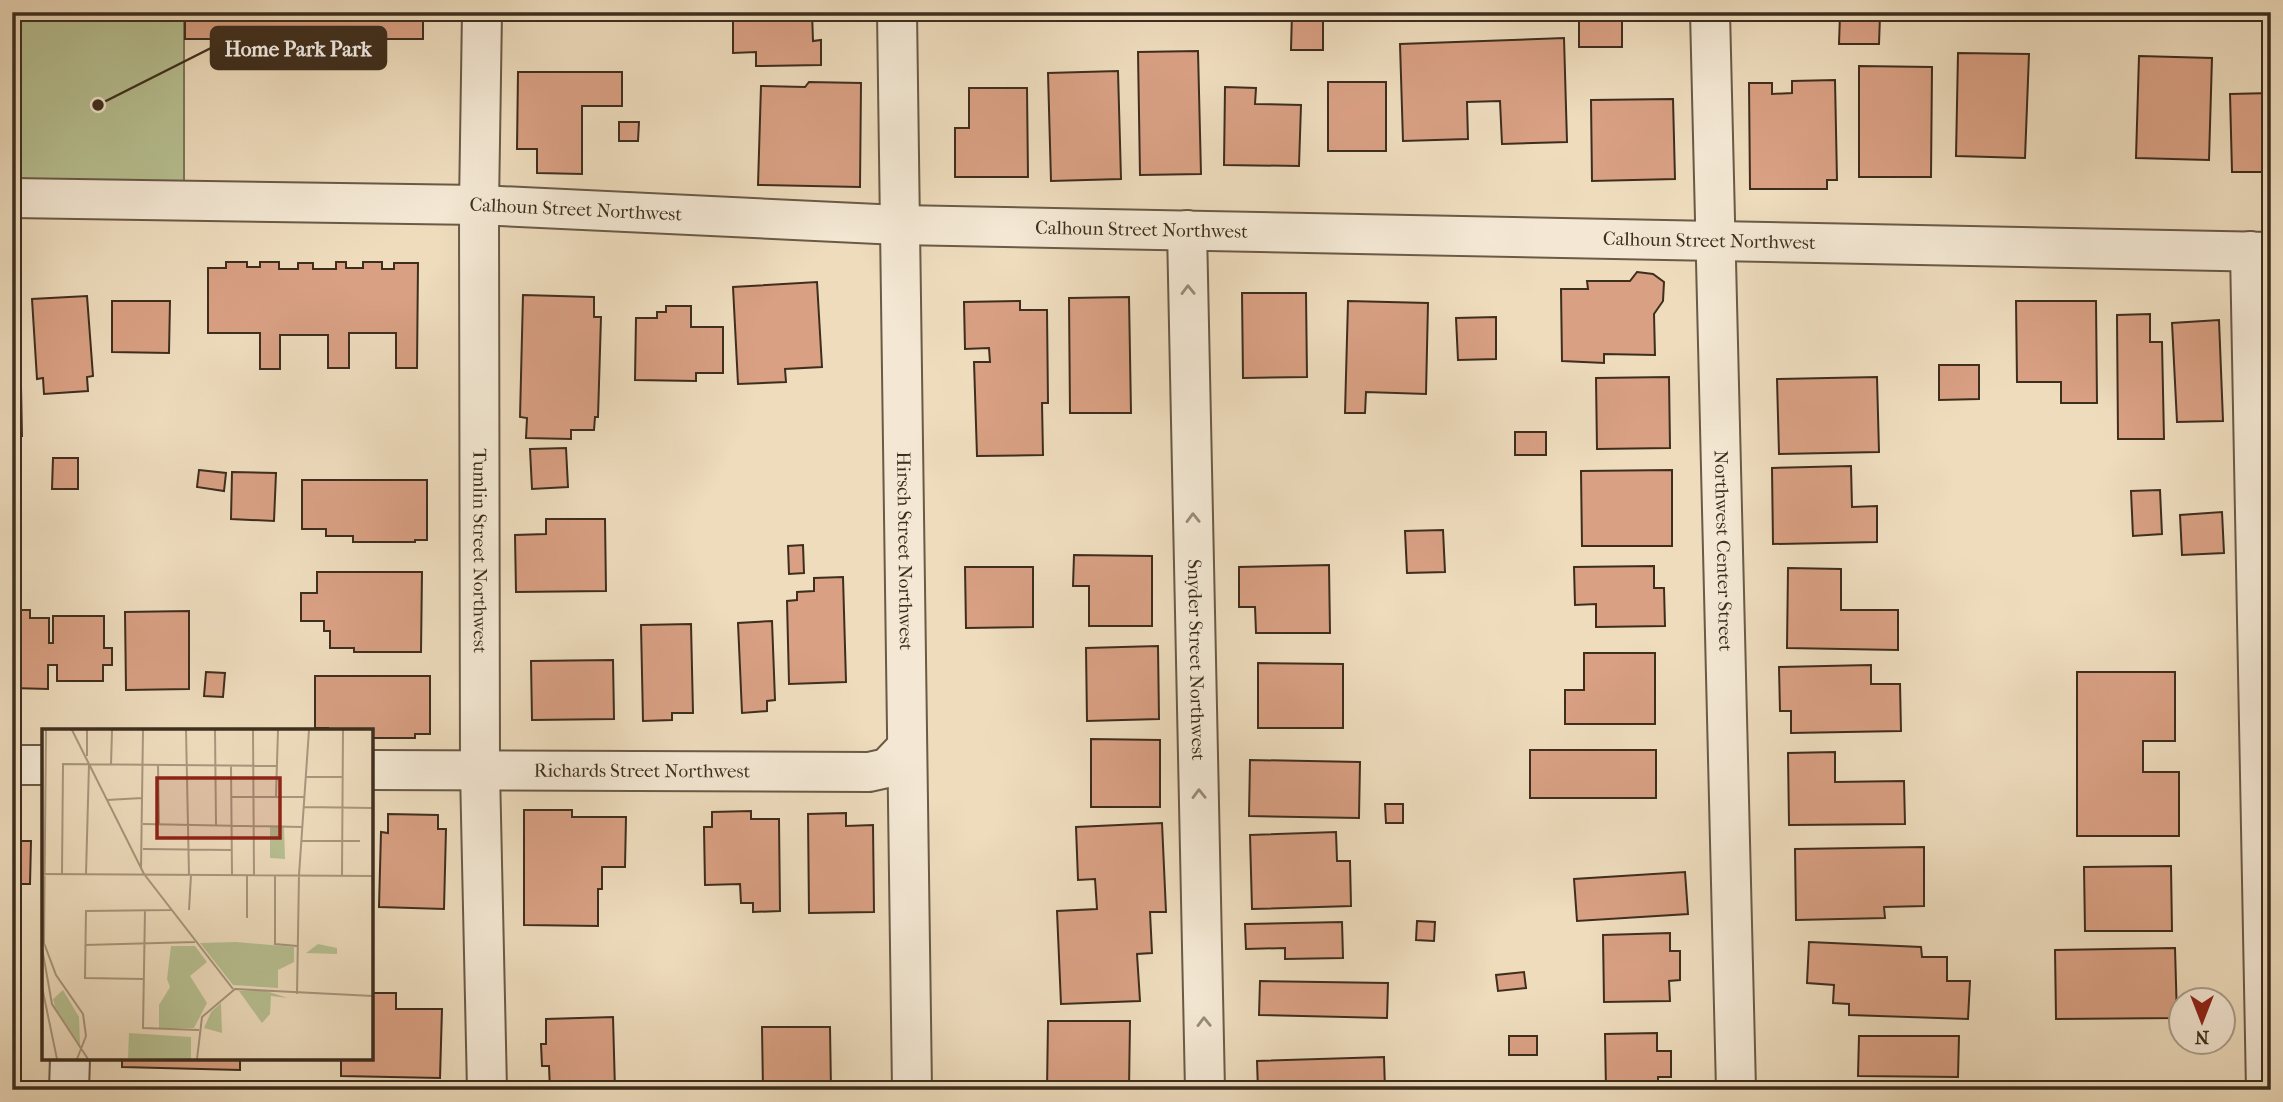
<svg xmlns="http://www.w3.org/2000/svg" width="2283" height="1102" font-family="'IM FELL French Canon',serif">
  <rect width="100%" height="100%" fill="#eedcbd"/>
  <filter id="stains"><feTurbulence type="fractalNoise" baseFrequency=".00286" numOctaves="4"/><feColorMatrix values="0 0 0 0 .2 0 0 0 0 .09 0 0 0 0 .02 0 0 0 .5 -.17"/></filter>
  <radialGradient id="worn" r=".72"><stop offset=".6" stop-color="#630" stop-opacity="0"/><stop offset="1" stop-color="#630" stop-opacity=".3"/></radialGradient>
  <path fill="#b7c092" stroke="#7a7758" stroke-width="2" d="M12 12H184V201L12 198Z"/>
  <g fill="#d9a083" stroke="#3e2e1e" stroke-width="2">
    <rect x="185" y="12" width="238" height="27"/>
    <rect x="558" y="12" width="51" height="6"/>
    <path d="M755 12H812L813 41 821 40V65L756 66V52L733 53V20H755Z"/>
    <path d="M1292 12H1323V50H1291Z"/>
    <rect x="1579" y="12" width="43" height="35"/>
    <path d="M1840 15 1880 16 1879 44H1839Z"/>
    <path d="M1564 38 1567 142 1502 144 1500 101 1467 102 1468 139 1403 141 1400 44Z"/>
    <path d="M1198 51 1201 174 1140 175 1138 52Z"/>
    <path d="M1958 53 2029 54 2025 158 1956 156Z"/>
    <path d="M2139 56 2212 58 2209 160 2136 158Z"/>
    <path d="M1859 66 1932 67 1931 177H1859Z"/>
    <path d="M1118 71 1121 179 1051 181 1048 73Z"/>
    <path d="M518 72H622V106H582V174L537 173V149H517Z"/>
    <path d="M1835 80 1837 180H1827V189H1750L1749 83H1772V94L1792 93V81Z"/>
    <path d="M809 82 861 83 860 187 758 185 761 86 805 87Z"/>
    <rect x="1328" y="82" width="58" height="69"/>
    <path d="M1225 87 1256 88 1255 104 1301 105 1299 166 1224 165Z"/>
    <path d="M969 88H1027L1028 177H955V128H969Z"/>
    <path d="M2271 93V172H2232L2230 94Z"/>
    <path d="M1673 99 1675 179 1592 181 1591 100Z"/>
    <path d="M619 122H639L638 141H619Z"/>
    <path d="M226 262H247V267H260V262H279V269H298V263H313V269H336V262H346V268H363V262H382V269H394V263H418L417 368H396V333H349V368H328V335H280V369H260V333H208V268H226Z"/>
    <path d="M1637 272 1653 274 1664 282 1663 301 1654 314 1655 355 1604 354V363L1562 361 1561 289H1588L1587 281H1630Z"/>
    <path d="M817 282 822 367 785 369 786 382 738 384 733 287Z"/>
    <path d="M1242 293H1306L1307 377 1243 378Z"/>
    <path d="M523 295 594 297V317H601L598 417H595L594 430H571V439L526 438 527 418 520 417Z"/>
    <path d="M87 296 93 376 87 377 88 391 44 394 43 378 37 379 32 299Z"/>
    <path d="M1129 297 1131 413H1070L1069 298Z"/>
    <path d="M112 301H170L169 353 112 352Z"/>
    <path d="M1020 301V310H1047L1048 403H1042L1043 455 977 456 974 362H990L989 348 965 349 964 302Z"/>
    <path d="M1348 301 1428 303 1426 394 1366 392 1365 413H1345Z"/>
    <path d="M2016 301H2096L2097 403H2061V382H2017Z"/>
    <path d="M666 306H691V327H723V373H696V381L635 380 636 318H657V312H666Z"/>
    <path d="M2150 314V342H2162L2164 439H2118L2117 315Z"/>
    <path d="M1496 317V359L1458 360 1456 318Z"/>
    <path d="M2219 320 2223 421 2177 422 2172 323Z"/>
    <path d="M12 336H20L22 436H12Z"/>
    <path d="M1939 365H1979V399L1939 400Z"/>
    <path d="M1669 377 1670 448 1597 449 1596 378Z"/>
    <path d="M1877 377 1879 452 1779 454 1777 379Z"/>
    <rect x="1515" y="432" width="31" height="23"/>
    <path d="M566 448 568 487 532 489 530 449Z"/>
    <path d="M53 458H78V489H52Z"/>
    <path d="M1851 466 1852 507 1877 506V542L1773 544 1772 468Z"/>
    <path d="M199 470 226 473 224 491 197 487Z"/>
    <path d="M1672 470V546H1582L1581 471Z"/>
    <path d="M232 472 276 473 274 521 231 519Z"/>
    <path d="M302 480H427V540H415V542H353V536H326V529H302Z"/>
    <path d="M2160 490 2162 534 2133 536 2131 491Z"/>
    <path d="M2222 512 2224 553 2182 555 2180 515Z"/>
    <path d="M546 519H605L606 591 516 592 515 535 546 534Z"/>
    <path d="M1443 530 1445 572 1407 573 1405 531Z"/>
    <path d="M803 545 804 573 789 574 788 546Z"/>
    <path d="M1074 555 1152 556V626H1089V586H1073Z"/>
    <path d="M1329 565 1330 633H1256L1255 607H1239V567Z"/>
    <path d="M1654 566V588H1664L1665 626 1596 627V604L1575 605 1574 567Z"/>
    <path d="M965 567H1033V627L966 628Z"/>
    <path d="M1788 568 1841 569V610H1898V650L1787 648Z"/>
    <path d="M317 572H422L421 652H354V648H330V631H324V621H301V593H317Z"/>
    <path d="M843 577 846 682 789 684 787 601 797 600V592L814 591V578Z"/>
    <path d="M20 610H30V618H49V643H53V616H104V648H112V665H103V681H57V665H48V689L12 688V618H20Z"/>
    <path d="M189 611V689L126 690 125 612Z"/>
    <path d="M772 621 775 700 767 701V711L742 713 738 623Z"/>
    <path d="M691 624 693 713H672V720L643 721 641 625Z"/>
    <path d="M1158 646 1159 719 1087 721 1086 648Z"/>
    <path d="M1584 653H1655V724H1565V690H1584Z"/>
    <path d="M613 660 614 719 532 720 531 661Z"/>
    <path d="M1258 663 1343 664V728H1258Z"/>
    <path d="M1871 665V684H1900L1901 731 1791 733V711H1780L1779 667Z"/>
    <path d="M206 672 225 673 223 697 204 696Z"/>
    <path d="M2077 672H2175V741H2143V772H2179V836H2077Z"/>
    <path d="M315 676H430V734H415V738H371V731H328V728H315Z"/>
    <path d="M1091 739 1160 740V807H1091Z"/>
    <rect x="1530" y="750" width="126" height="48"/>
    <path d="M1835 752V782L1904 781 1905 824 1789 825 1788 753Z"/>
    <path d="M1250 760 1360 762 1359 818 1249 816Z"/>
    <path d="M1385 804H1403V823H1386Z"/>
    <path d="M524 810H572V817H626L625 867H602V889H598V926L524 925Z"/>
    <path d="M751 811V819H779L780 911 753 912V903H741L740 884 705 885 704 827H712V812Z"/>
    <path d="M846 813V826L873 825 874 912 809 913 808 814Z"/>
    <path d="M388 814 438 815V829H446L444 909 379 907 381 832 388 833Z"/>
    <path d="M1162 823 1166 912H1150L1152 953 1137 954 1140 1001 1061 1004 1057 911 1097 909 1095 879 1078 880 1076 827Z"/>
    <path d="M1336 832 1337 861H1350L1351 906 1252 909 1250 835Z"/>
    <path d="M12 841H31L30 884H12Z"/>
    <path d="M1924 847V906L1884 907 1885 918 1796 920 1795 849Z"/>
    <path d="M2171 866 2172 931H2085L2084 867Z"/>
    <path d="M1685 872 1688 914 1577 921 1574 879Z"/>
    <path d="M1417 921 1435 922 1434 941 1416 940Z"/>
    <path d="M1342 922 1343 958 1285 959V948L1246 949 1245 924Z"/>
    <path d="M1670 933V951H1680V980L1669 981 1670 1001 1604 1002 1603 935Z"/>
    <path d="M1809 942 1921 947 1922 957H1947V981H1970L1968 1019 1849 1015V1004L1833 1003 1834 985 1807 983Z"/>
    <path d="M2175 948 2177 1018 2056 1019 2055 950Z"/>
    <path d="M1524 972 1526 988 1498 991 1496 975Z"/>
    <path d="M1260 981 1388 983 1387 1018 1259 1015Z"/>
    <path d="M371 993H396V1009H442L440 1078 341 1076V1058H371Z"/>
    <path d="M613 1017 615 1090H550L549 1066H542L541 1044H546V1019Z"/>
    <path d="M1048 1021H1130L1129 1090H1047Z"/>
    <path d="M762 1027H830L831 1090H763Z"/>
    <path d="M1657 1033V1051H1671V1077H1658V1090H1606L1605 1034Z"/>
    <rect x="1509" y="1036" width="28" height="19"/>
    <path d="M1859 1036H1959L1958 1077 1858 1076Z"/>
    <path d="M1384 1057 1385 1090H1258L1257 1061Z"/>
    <path d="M122 1058H240V1070L122 1067Z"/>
  </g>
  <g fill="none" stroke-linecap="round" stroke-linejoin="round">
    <g stroke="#6a5a46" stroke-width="42">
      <g id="minor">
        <path id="s1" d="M482 12 479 205 480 771 487 1090"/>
        <path id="s2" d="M897 12 912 1090"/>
        <path id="s3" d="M1710 12 1736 1090"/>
        <path id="s4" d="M12 198 479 205 899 225 2271 252"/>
        <path id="s5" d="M1187 230 1205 1090"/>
        <path d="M2250 251 2266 1090"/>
        <path d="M12 765H44"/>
        <path id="s6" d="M371 770 869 772 887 768 906 748"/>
        <path d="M69 1090 70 1058"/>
      </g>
    </g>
    <use href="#minor" stroke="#f4e8d4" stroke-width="38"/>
  </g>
  <defs><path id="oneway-chevron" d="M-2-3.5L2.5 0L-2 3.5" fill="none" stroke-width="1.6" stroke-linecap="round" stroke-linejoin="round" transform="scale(1.75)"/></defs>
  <g stroke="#998b79">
    <use href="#oneway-chevron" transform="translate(1188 290) rotate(-91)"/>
    <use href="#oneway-chevron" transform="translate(1193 518) rotate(-91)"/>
    <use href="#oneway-chevron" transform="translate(1199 794) rotate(-91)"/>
    <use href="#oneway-chevron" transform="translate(1204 1022) rotate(-91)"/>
  </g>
  <g text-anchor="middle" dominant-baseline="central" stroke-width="7" stroke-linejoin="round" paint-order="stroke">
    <g font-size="19" fill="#3e2e1e" stroke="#f4e8d4">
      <text stroke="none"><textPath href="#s4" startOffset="564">Calhoun Street Northwest</textPath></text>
      <text stroke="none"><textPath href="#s4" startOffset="1130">Calhoun Street Northwest</textPath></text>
      <text stroke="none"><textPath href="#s4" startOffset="1698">Calhoun Street Northwest</textPath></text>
      <text stroke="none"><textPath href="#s1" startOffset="539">Tumlin Street Northwest</textPath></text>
      <text stroke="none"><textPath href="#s2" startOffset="539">Hirsch Street Northwest</textPath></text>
      <text stroke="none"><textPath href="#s3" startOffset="539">Northwest Center Street</textPath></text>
      <text stroke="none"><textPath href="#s5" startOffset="430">Snyder Street Northwest</textPath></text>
      <text stroke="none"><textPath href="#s6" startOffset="271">Richards Street Northwest</textPath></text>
    </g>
  </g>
  <g transform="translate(42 729)">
    <rect width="331" height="331" fill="#eedcbd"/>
    <path d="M228 98H242L243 130 228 129ZM194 213 252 218V233L236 241V259L191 256 158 214ZM276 215 295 219V225L264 224ZM129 217H153L165 233 148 247 165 274 152 299H117V276L128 258 125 250ZM21 261 37 288 38 316 13 278 11 270ZM221 261 246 269 229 267 228 285 220 294 197 262ZM179 274 180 304 162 299 169 283ZM87 304 149 308V330L86 329Z" fill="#b7c092"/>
    <path fill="none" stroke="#a8967d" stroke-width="2" d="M4 1 2 214 14 246 41 285 44 307 35 330M30 1 102 145 191 260M45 1V27M144 1 147 146M173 1 174 96M211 1 212 146M69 36 70 1M116 36 117 95M189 37 190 146M264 48H301M234 67 236 1M189 68H262M65 71 100 69M262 78 331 79M101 95 260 98M259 112H318M101 120 190 121M99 140 101 1M0 145 331 147M20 145 21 35 235 37M44 145 47 35M205 146V189M233 146V215L255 217M300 146 301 1M103 181 101 299 157 301M147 181 149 146M43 216 153 213M0 219 10 275 46 330M102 250 43 249 44 182 129 181M0 258 15 330M255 265 257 146 267 1M155 330 160 288 193 260 331 267"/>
    <path fill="#8f2418" fill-opacity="0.15" stroke="#8f2418" stroke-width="3.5" d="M115 49H238V109H115Z"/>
    <rect width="331" height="331" fill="none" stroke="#3e2e1e" stroke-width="3.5"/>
  </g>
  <path fill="none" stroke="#3e2e1e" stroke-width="2.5" d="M98 105L211 48"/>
  <circle fill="#3e2e1e" stroke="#f4e8d4" stroke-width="2.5" cx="98" cy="105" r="7"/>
  <rect fill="#3e2e1e" stroke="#3e2e1e" stroke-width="2.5" x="211" y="27" width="175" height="42" rx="7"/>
  <g font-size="21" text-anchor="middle" font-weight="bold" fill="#fff">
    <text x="298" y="56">Home Park Park</text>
  </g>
  <rect width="2283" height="1102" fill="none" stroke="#eedcbd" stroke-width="42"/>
  <rect x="14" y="14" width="2255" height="1074" fill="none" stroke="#3e2e1e" stroke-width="3.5"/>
  <rect x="21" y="21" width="2241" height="1060" fill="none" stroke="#3e2e1e" stroke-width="2"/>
  <g transform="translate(2202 1021) rotate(180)"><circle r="33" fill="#f4e8d4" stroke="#ab9e8b" stroke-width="2"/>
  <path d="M0-5L12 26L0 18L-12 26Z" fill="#8f2418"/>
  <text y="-10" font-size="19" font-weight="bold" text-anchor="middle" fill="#3e2e1e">N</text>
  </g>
  <rect width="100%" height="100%" filter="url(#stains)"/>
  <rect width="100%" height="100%" fill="url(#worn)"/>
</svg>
